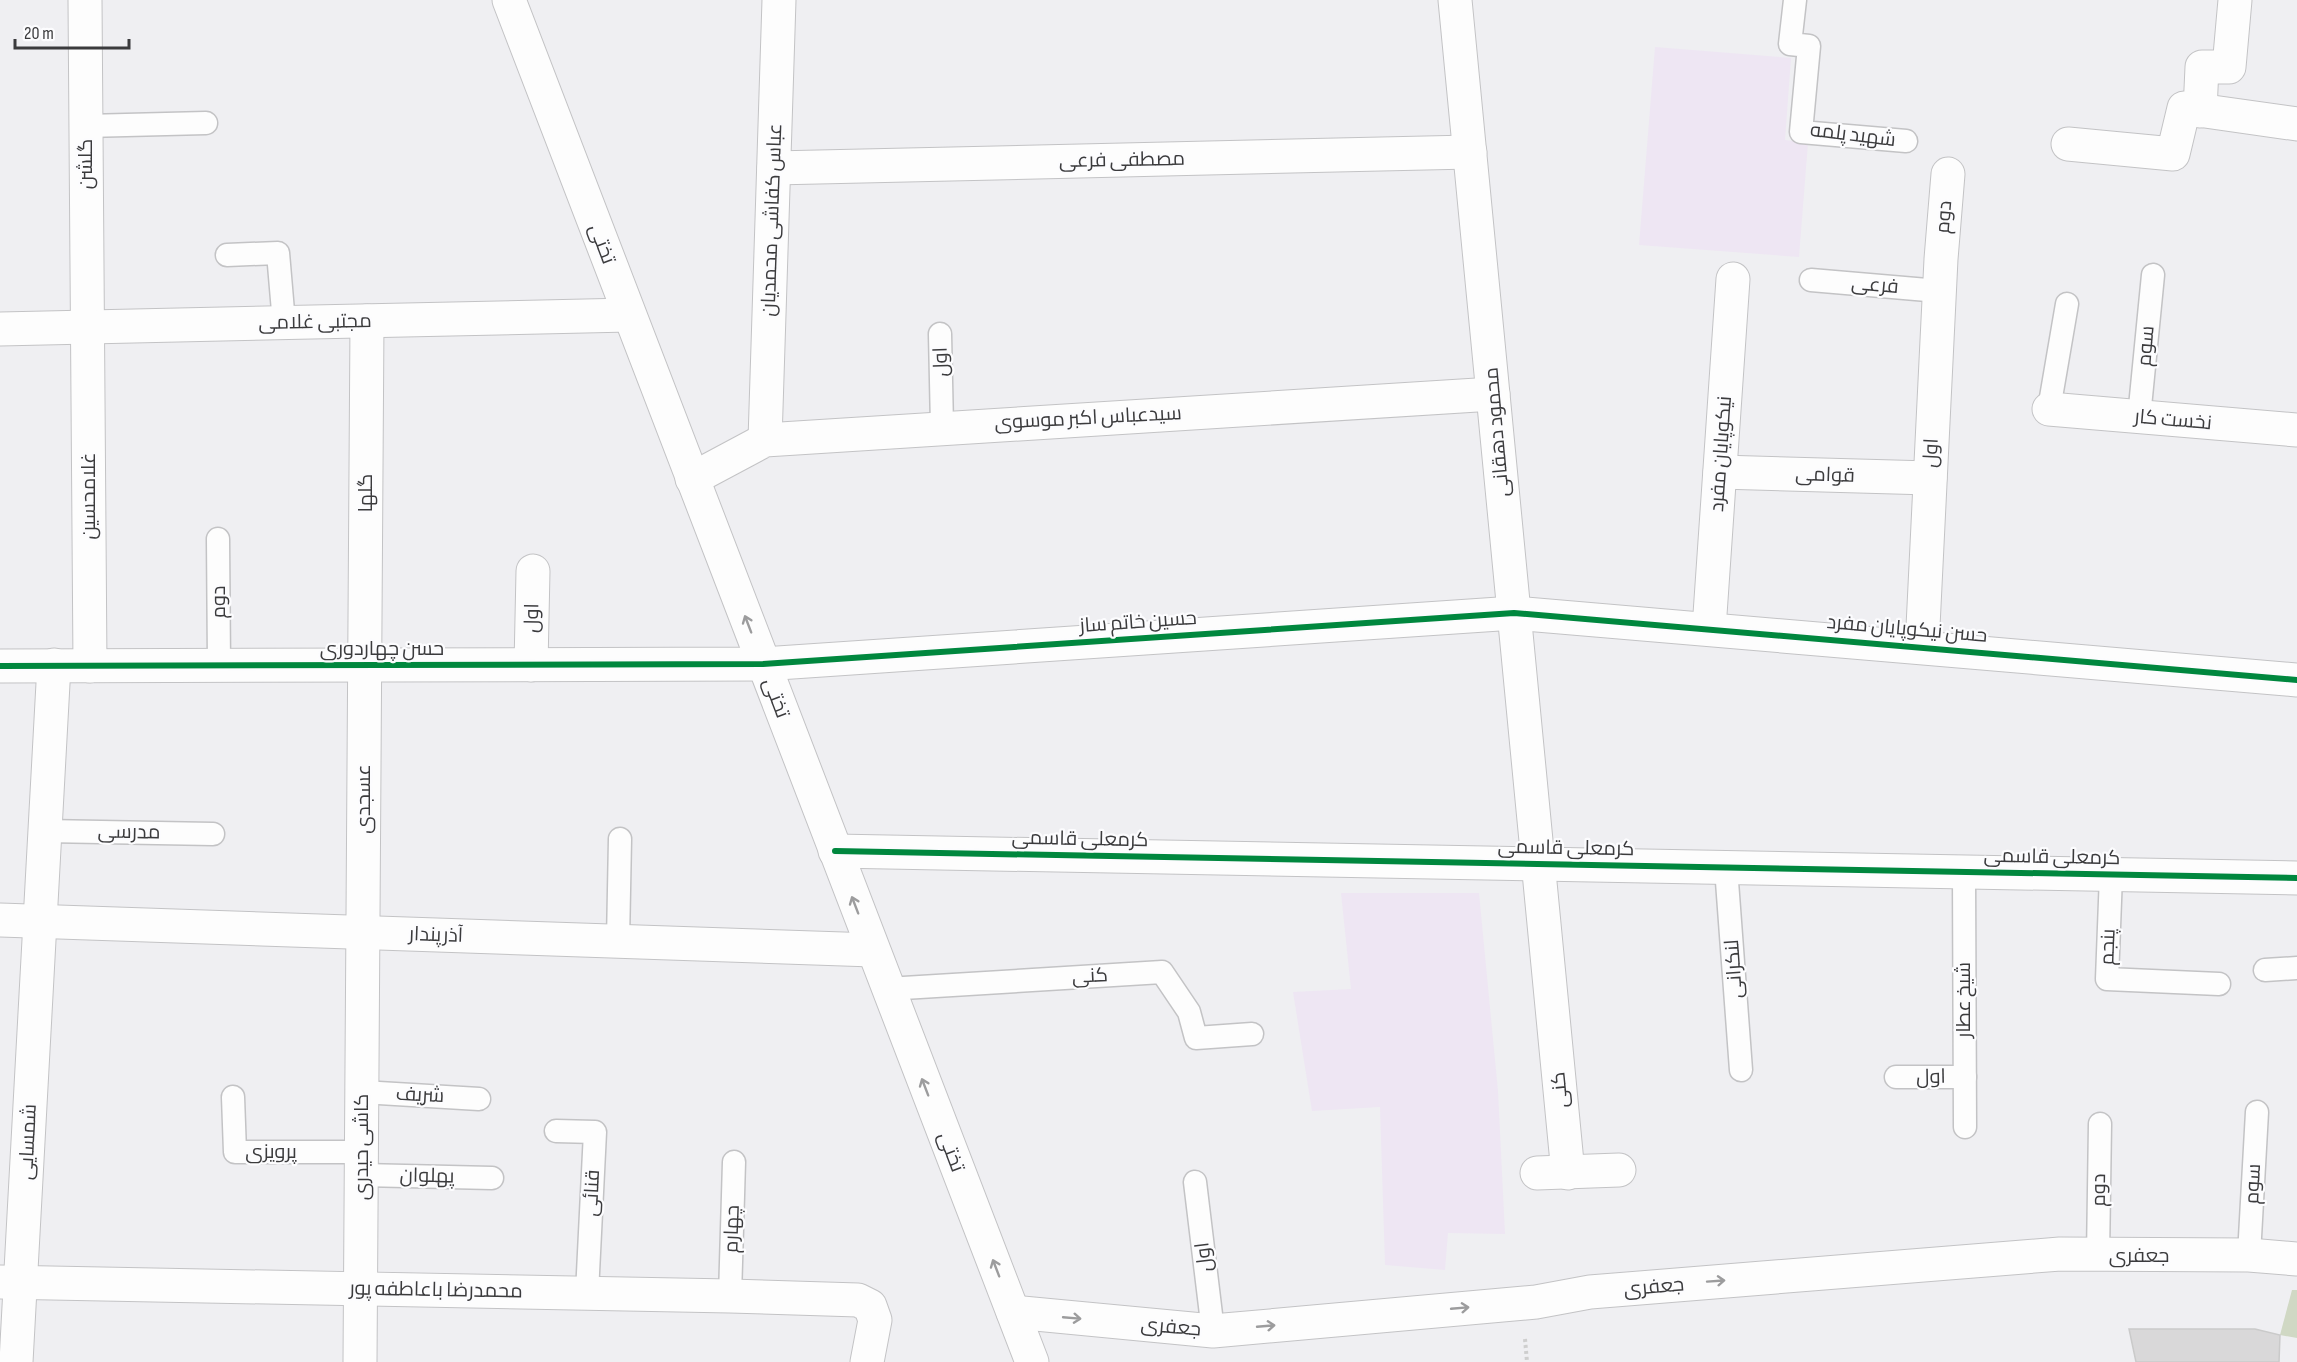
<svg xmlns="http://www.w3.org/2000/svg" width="2297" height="1362" font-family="'Sofia Sans Condensed',Cairo,sans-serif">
  <rect width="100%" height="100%" fill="#efeff2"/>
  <g fill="#eee6f3">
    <path d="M1655 47 1791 58 1785 140 1808 143 1799 257 1639 245Z"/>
    <path d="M1341 893H1479L1498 1091 1505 1234 1448 1233 1445 1270 1385 1265 1380 1107 1312 1111 1293 992 1351 989Z"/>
  </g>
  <path fill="#d0d8c4" d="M2292 1290H2297V1338L2280 1335Z"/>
  <path fill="#d9d8d9" stroke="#cacaca" stroke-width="1.5" d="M2129 1329H2255L2280 1335 2279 1362H2136Z"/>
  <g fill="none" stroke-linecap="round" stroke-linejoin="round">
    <g stroke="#c3c3c5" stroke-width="25">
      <g id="service">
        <path d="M1795 0 1790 44 1809 46 1801 132 1906 141"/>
        <path d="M86 126 206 123"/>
        <path d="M227 255 278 253 284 323"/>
        <path d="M1811 280 1939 291"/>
        <path d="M940 334 942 427"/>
        <path d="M2049 409 2067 304"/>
        <path d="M2139 417 2153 275"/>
        <path d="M218 539 219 665"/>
        <path d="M45 831 213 834"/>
        <path d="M1726 868 1741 1070"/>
        <path d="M1964 872 1965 1127"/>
        <path d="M2111 875 2107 979 2219 984"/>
        <path d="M618 941 620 839"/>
        <path d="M2265 970 2297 968"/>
        <path d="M887 989 1162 972 1189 1012 1196 1038 1252 1034"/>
        <path d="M1896 1077H1965"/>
        <path d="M362 1092 479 1099"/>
        <path d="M233 1097 235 1152H361"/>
        <path d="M556 1131 595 1132 587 1293"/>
        <path d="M362 1175 492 1178"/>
        <path d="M1195 1182 1213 1331"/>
        <path d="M2249 1255 2257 1112"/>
        <path d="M2098 1256 2100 1124"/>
        <path d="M730 1296 734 1162"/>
      </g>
    </g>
    <g stroke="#c3c3c5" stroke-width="35">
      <g id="minor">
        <path d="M85 0 90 666"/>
        <path d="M1455 0 1568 1173"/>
        <path d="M2200 111 2202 67H2229L2235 0"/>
        <path d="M2068 144 2173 154 2184 108 2297 124"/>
        <path d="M774 168 1470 152"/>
        <path d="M0 329 629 315"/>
        <path d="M2049 409 2297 430"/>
        <path d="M765 440 779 0"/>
        <path d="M1720 472 1930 478"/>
        <path d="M692 479 765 440 1493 394"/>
        <path d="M1709 629 1733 279"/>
        <path d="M1922 647 1941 259 1948 174"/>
        <path d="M531 665 533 571"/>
        <path d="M0 666 763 664 1514 613 2297 680"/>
        <path d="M835 851 2297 878"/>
        <path d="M0 920 873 950"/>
        <path d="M1537 1173 1619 1170"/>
        <path d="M0 1282 730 1296 858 1300 870 1306 875 1320 867 1362"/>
        <path d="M16 1362 54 665"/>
        <path d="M360 1362 367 321"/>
      </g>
    </g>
    <g stroke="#c3c3c5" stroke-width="35">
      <path id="tertiary" d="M1013 1312 1213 1331 1536 1302 1590 1292 2060 1254 2249 1255 2297 1259"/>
    </g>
    <g stroke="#c3c3c5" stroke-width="35">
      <path id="secondary" d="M509 0 1032 1362"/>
    </g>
    <path stroke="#cecece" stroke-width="4" stroke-dasharray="3 3" stroke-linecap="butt" d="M1525 1339 1527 1362"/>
    <use href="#service" stroke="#fdfdfd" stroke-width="22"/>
    <use href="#minor" stroke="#fdfdfd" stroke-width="33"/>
    <use href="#tertiary" stroke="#fdfdfd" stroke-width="33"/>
    <use href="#secondary" stroke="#fdfdfd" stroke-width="33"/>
    <g stroke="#fcfcfe" stroke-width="10">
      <g id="cycleway">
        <path d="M0 666 763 664 1514 613 2297 680"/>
        <path d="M835 851 2297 878"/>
      </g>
    </g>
    <use href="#cycleway" stroke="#00873e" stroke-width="6"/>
  </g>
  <defs><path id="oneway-shaft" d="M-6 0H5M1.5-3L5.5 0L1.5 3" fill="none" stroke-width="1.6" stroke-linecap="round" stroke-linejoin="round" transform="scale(1.5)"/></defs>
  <g stroke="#9c9c9d">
    <use href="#oneway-shaft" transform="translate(748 624) rotate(-111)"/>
    <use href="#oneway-shaft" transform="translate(855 905) rotate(-111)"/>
    <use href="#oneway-shaft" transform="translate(925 1087) rotate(-111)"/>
    <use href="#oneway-shaft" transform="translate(996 1268) rotate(-111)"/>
    <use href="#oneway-shaft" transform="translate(1716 1281) rotate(-4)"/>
    <use href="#oneway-shaft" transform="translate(1460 1308) rotate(-5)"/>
    <use href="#oneway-shaft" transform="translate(1072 1318) rotate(5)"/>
    <use href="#oneway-shaft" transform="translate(1266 1326) rotate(-5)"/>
  </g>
  <g text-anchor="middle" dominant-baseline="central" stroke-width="4.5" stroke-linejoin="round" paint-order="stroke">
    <g font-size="20" fill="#3b3b3d" stroke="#fcfcfe">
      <text transform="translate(1853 135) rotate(7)">شهید پلمه</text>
      <text transform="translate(1122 160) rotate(-1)">مصطفی فرعی</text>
      <text transform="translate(86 164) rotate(-90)">گلشن</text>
      <text transform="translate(1944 217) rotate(-85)">دوم</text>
      <text transform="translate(772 220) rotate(-88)">عباس کفاشی محمدیان</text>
      <text transform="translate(602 244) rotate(69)">تختی</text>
      <text transform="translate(1875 285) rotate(5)">فرعی</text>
      <text transform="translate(315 322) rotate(-1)">مجتبی غلامی</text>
      <text transform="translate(2146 346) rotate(-85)">سوم</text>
      <text transform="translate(941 362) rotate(-92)">اول</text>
      <text transform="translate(1088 418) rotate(-3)">سیدعباس اکبر موسوی</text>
      <text transform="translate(2173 420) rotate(5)">نخست کار</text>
      <text transform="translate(1497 432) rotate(-95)">محمود دهقانی</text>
      <text transform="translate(1931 453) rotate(-87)">اول</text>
      <text transform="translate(1721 454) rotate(-86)">نیکوپایان مفرد</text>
      <text transform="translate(1825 475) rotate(2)">قوامی</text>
      <text transform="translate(366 493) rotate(-90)">گلها</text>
      <text transform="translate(89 496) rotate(-90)">غلامحسین</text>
      <text transform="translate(219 602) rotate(-90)">دوم</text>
      <text transform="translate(532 618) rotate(-89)">اول</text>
      <text transform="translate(1138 622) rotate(-4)">حسین خاتم ساز</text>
      <text transform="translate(1907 629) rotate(5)">حسن نیکوپایان مفرد</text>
      <text x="382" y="649">حسن چهاردوری</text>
      <text transform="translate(776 698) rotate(69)">تختی</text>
      <text transform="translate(364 799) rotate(-90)">عسجدی</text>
      <text transform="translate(129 832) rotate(1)">مدرسی</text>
      <text transform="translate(1080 839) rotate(1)">کرمعلی قاسمی</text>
      <text transform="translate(1566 848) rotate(1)">کرمعلی قاسمی</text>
      <text transform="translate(2052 857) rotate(1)">کرمعلی قاسمی</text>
      <text transform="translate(436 935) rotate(2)">آذرپندار</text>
      <text transform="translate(2108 947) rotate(-88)">پنجم</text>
      <text transform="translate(1734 969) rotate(-94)">لنکرانی</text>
      <text transform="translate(1090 976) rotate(-3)">کنی</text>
      <text transform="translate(1964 1000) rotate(-90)">شیخ عطار</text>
      <text transform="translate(1931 1077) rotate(-1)">اول</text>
      <text transform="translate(1560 1090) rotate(-96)">کنی</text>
      <text transform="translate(420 1095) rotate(3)">شریف</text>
      <text transform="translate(28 1142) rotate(-87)">شمسایی</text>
      <text transform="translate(362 1147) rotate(-90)">کاشی حیدری</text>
      <text x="271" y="1152">پرویزی</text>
      <text transform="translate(951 1152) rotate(69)">تختی</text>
      <text transform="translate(427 1176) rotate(1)">پهلوان</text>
      <text transform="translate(2253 1184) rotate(-87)">سوم</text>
      <text transform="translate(2099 1190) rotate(-89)">دوم</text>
      <text transform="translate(592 1193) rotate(-87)">قنائی</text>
      <text transform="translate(732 1229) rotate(-88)">چهارم</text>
      <text x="2139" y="1256">جعفری</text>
      <text transform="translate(1204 1257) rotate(-97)">اول</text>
      <text transform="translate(1654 1287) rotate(-5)">جعفری</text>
      <text transform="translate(436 1290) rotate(1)">محمدرضا باعاطفه پور</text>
      <text transform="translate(1171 1327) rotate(5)">جعفری</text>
    </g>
  </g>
  <path d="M15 39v9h114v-9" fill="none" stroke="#3b3b3d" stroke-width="3"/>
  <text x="24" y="39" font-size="18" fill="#3b3b3d" stroke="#fcfcfe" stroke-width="4.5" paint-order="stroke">20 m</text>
</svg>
